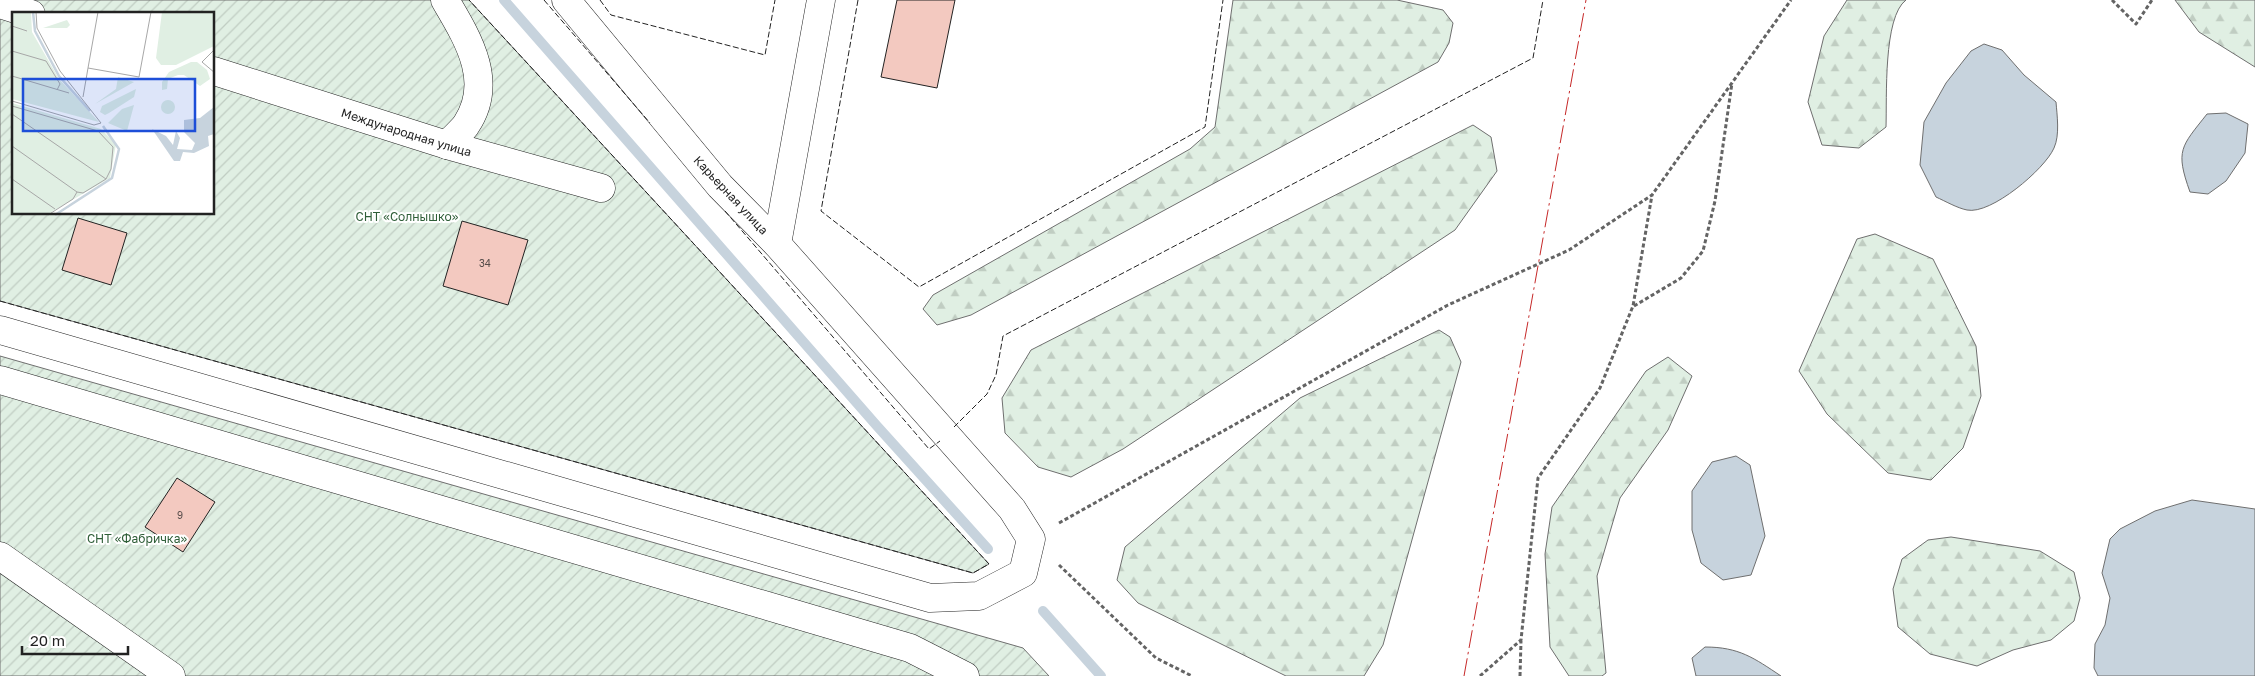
<svg xmlns="http://www.w3.org/2000/svg" width="2255" height="676" font-family="'Golos Text',sans-serif">
  <defs>
    <pattern id="forest-firs" width="22" height="20" patternUnits="userSpaceOnUse" patternTransform="scale(1.25)"><rect width="22" height="20" fill="#e0efe3"/><path d="M5 1l3.5 6h-7zM16 11l3.5 6h-7z" fill="#c0cdc2"/></pattern>
    <pattern id="garden-furrows" width="10" height="10" patternUnits="userSpaceOnUse" patternTransform="scale(1.25)"><rect width="10" height="10" fill="#e0efe3"/><path d="M-1 1l2-2M0 10L10 0M9 11l2-2" fill="none" stroke="#c0cdc2"/></pattern>
  </defs>
  <rect width="100%" height="100%" fill="#fff"/>
  <g fill="url(#forest-firs)" stroke="#6f6f6f">
    <path d="M1233 0H1397L1443 10 1453 23 1449 43 1438 62 971 315 937 325 923 309 933 295 1190 149 1215 127Z"/>
    <path d="M1847 0H1906C1883 17 1887 98 1886 127L1859 148 1822 145 1808 102 1824 36Z"/>
    <path d="M2175 0H2255V67L2199 32Z"/>
    <path d="M1473 125 1491 137 1497 171 1455 230 1123 449 1071 477 1038 467 1005 433 1002 398 1031 350Z"/>
    <path d="M1875 234 1933 259 1976 346 1981 396 1963 448 1931 480 1888 473 1827 414 1799 371 1857 239Z"/>
    <path d="M1439 330 1450 337 1461 362 1383 645 1364 676H1286L1138 603 1117 580 1125 547 1300 398Z"/>
    <path d="M1668 357 1692 376 1668 430 1620 498 1597 576 1606 673 1602 676H1569L1550 647 1545 554 1552 507 1646 371Z"/>
    <path d="M1951 537 2040 551 2074 572 2080 598 2074 621 2051 640 2013 650 1977 666 1930 654 1898 627 1893 589 1902 559 1928 540Z"/>
  </g>
  <g fill="url(#garden-furrows)" stroke="#6f6f6f" fill-rule="evenodd">
    <path d="M0 0H469L989 564 973 573 0 301ZM14 14H214V214H14Z"/>
    <path d="M0 356 1023 648 1049 676H0Z"/>
  </g>
  <g fill="#c7d3dd" stroke="#6f6f6f">
    <path d="M1984 44 2002 50 2024 75 2056 102C2057 115 2060 135 2054 148 2045 169 1991 215 1967 210 1957 208 1945 201 1936 197L1920 165 1924 122 1946 83 1971 51Z"/>
    <path d="M2226 113 2248 124 2245 153 2226 181 2208 194 2190 192C2175 150 2181 147 2207 114Z"/>
    <path d="M1736 456 1750 465 1765 536 1751 575 1723 580 1701 563 1692 530V491L1712 462Z"/>
    <path d="M2192 500 2255 509V676H2098L2094 668 2095 644 2105 625 2110 598 2102 573 2110 539 2120 529 2155 511Z"/>
    <path d="M1705 647C1739 647 1754 658 1781 676H1696L1692 658Z"/>
  </g>
  <g fill="none" stroke-linecap="round" stroke-linejoin="round">
    <g stroke="#c7d3dd" stroke-width="10">
      <path d="M504 0 877 426 988 549"/>
      <path d="M1043 611 1101 676"/>
    </g>
  </g>
  <g fill="#f3c9c0" stroke="#222">
    <path d="M897 0H955L937 88 881 77Z"/>
    <path d="M78 218 127 233 111 285 62 270Z"/>
    <path d="M462 221 528 240 508 305 443 286Z"/>
    <path d="M177 478 215 502 183 552 145 527Z"/>
  </g>
  <g fill="none" stroke-linecap="round" stroke-linejoin="round">
    <g stroke="#222" stroke-width="29">
      <g id="minor">
        <path d="M445 0C468 39 495 82 466 125 461 132 453 138 447 145"/>
        <path d="M0 4 31 14"/>
        <path id="s1" d="M214 71 447 145 601 188"/>
        <path d="M777 244 821 0"/>
        <path d="M0 330 930 598 979 596 1023 573 1031 539 1012 509 777 244 720 186 566 0"/>
        <path d="M0 380 910 648 965 676"/>
        <path d="M0 556 171 676"/>
      </g>
    </g>
    <g stroke="#646464" stroke-width="3" stroke-dasharray="4 2.5" stroke-linecap="butt">
      <path d="M2112 0 2136 24 2152 0"/>
      <path d="M1634 306 1681 278 1703 251 1715 201 1732 83"/>
      <path d="M1059 523 1448 305 1569 250 1652 195 1791 0"/>
      <path d="M1059 565 1156 658 1192 676"/>
      <path d="M1480 676 1521 640 1538 478 1600 388 1633 306 1652 195"/>
      <path d="M1520 676 1521 641"/>
    </g>
    <use href="#minor" stroke="#fff" stroke-width="28"/>
    <g stroke="#222" stroke-width="1" stroke-dasharray="6 2.5" stroke-linecap="butt">
      <path d="M544 0 650 123"/>
      <path d="M600 0 611 15 765 55 775 0"/>
      <path d="M858 0 821 211 919 287 1205 127 1223 0"/>
      <path d="M725 211 929 449 940 441"/>
      <path d="M0 301 973 573 989 564 469 0"/>
      <path d="M954 427 987 394 996 375 1003 336 1533 58 1543 0"/>
    </g>
    <path stroke="#c62828" stroke-width="1" stroke-dasharray="18 4 2.5 4" stroke-linecap="butt" d="M1464 676 1586 0"/>
  </g>
  <g text-anchor="middle" dominant-baseline="central" stroke-width="4" stroke-linejoin="round" paint-order="stroke">
    <g font-size="10" fill="#564c4a">
      <text x="485" y="263">34</text>
      <text x="180" y="515">9</text>
    </g>
    <g font-size="12" fill="#222" stroke="#fff">
      <text stroke="none"><textPath href="#s1" startOffset="202">Международная улица</textPath></text>
      <text transform="translate(731 195) rotate(47)">Карьерная улица</text>
    </g>
    <g font-size="12" fill="#2f5e38" stroke="#fff">
      <text x="407" y="216">СНТ «Солнышко»</text>
      <text x="137" y="538">СНТ «Фабричка»</text>
    </g>
  </g>
  <g transform="translate(12 12)">
    <rect width="202" height="202" fill="#fff"/>
    <path d="M150 0H202V34L164 53H149L144 46ZM55 8 58 13 55 16H31ZM179 50H185L195 58 198 67 188 74 172 63H166L156 67 155 77 150 78V70L157 60ZM106 65 122 70 83 92 104 77ZM124 77 122 85 97 101 93 103 88 100 90 94ZM149 95a7 7 0 1 1 14 0a7 7 0 1 1-14 0ZM122 93 115 119 96 111 110 97Z" fill="#e0efe3"/>
    <path d="M0 0H19L20 20 47 67 87 110 0 87ZM0 91 89 117 104 132 98 166 36 202 0 201Z" fill="#e0efe3"/>
    <path d="M202 95V122L196 124 197 134 182 141 171 140 168 149H162L140 117 154 124 161 133 164 119 168 126 165 137 180 138 183 131 172 120V108L188 106Z" fill="#c7d3dd"/>
    <path fill="none" stroke="#c7d3dd" stroke-width="2.5" d="M21 0 23 19 47 64 78 99M43 203 100 166 107 137 91 114"/>
    <path fill="none" stroke="#a7a7a7" stroke-width="1" d="M0 14 15 19M203 37 190 50 203 61M0 39 34 49 48 72 45 78M76 56 86 0M0 64 57 81M71 85 76 56 127 65 139 0M0 89 82 113 89 111 48 59 25 16 24 0M0 94 86 119 101 135 99 157 94 167M0 102 94 167 71 181 65 180 0 134M0 167 43 197M36 203 61 187 65 180"/>
    <path fill="#1d4ed8" fill-opacity="0.15" stroke="#1d4ed8" stroke-width="2.5" d="M11 67H183V119H11Z"/>
    <rect width="202" height="202" fill="none" stroke="#222" stroke-width="2.5"/>
  </g>
  <path d="M22 646v8h106v-8" fill="none" stroke="#222222" stroke-width="2.5"/>
  <text x="30" y="646" font-size="15" fill="#222222" stroke="#ffffff" stroke-width="4" paint-order="stroke">20 m</text>
</svg>
